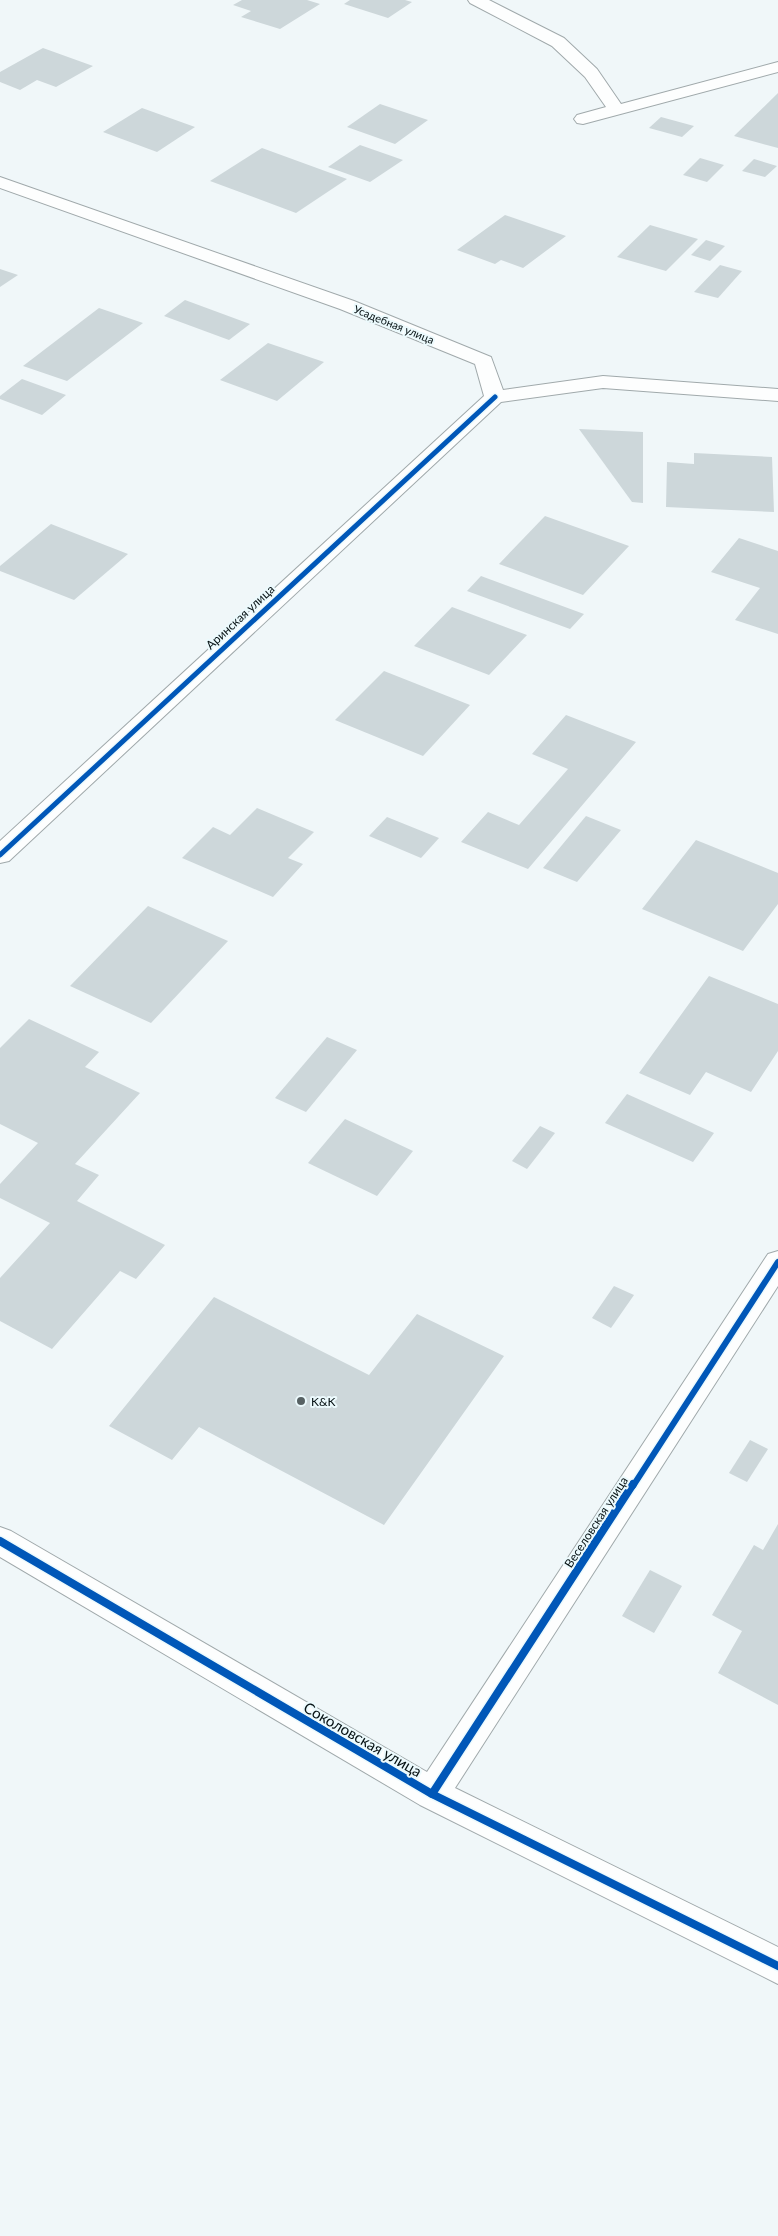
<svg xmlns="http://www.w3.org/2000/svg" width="778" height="2236" font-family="Lato,sans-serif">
  <rect width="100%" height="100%" fill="#f0f7f9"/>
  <g fill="#cdd7da">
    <path d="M242 0H307L320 4 280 29 241 17 251 11 233 5Z"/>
    <path d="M350 0H405L412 2 388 18 344 4Z"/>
    <path d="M43 48 93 66 56 87 37 80 20 90 0 82V72Z"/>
    <path d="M778 93V148L734 136Z"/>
    <path d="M380 104 428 120 395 144 347 127Z"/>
    <path d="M142 108 195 127 157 152 103 132Z"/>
    <path d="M661 117 694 126 682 137 649 128Z"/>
    <path d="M360 145 403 160 370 182 328 167Z"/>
    <path d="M262 148 347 179 296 213 210 181Z"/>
    <path d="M700 158 724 165 707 182 683 175Z"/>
    <path d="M754 159 777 166 765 177 742 171Z"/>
    <path d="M505 215 566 236 523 268 501 260 495 264 457 250Z"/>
    <path d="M650 225 698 239 666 271 617 257Z"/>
    <path d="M706 240 725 246 710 261 691 255Z"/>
    <path d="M720 265 742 271 718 298 694 292Z"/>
    <path d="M0 269 18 275 0 287Z"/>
    <path d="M185 300 250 324 229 340 164 316Z"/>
    <path d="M99 308 143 323 67 381 23 366Z"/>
    <path d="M268 343 324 362 277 401 220 380Z"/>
    <path d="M22 379 66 395 42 415 0 399V396Z"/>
    <path d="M579 429 643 432V503L632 502Z"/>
    <path d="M694 453 772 457 774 512 666 507 667 462 694 464Z"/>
    <path d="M545 516 629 546 583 595 499 564Z"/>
    <path d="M51 524 128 554 74 600 0 571V566Z"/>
    <path d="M739 538 778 551V634L735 620 760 588 711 572Z"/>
    <path d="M481 576 584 614 570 629 467 591Z"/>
    <path d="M452 607 527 635 489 675 414 646Z"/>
    <path d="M384 671 470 705 423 756 335 720Z"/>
    <path d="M566 715 636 742 528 869 461 842 488 812 519 825 568 769 532 754Z"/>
    <path d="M257 808 314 832 288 858 303 864 273 897 182 858 213 827 230 835Z"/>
    <path d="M586 816 621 830 577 882 543 868Z"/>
    <path d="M387 817 439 838 421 858 369 836Z"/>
    <path d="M696 840 778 873V904L743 951 642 909Z"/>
    <path d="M148 906 228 941 151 1023 70 986Z"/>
    <path d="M709 976 778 1004V1051L751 1092 706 1072 690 1095 639 1073Z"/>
    <path d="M29 1019 99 1052 85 1067 140 1093 75 1164 99 1175 77 1201 165 1245 136 1279 120 1271 52 1349 0 1321V1278L50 1223 0 1198V1184L38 1143 0 1124V1048Z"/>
    <path d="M327 1037 357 1050 306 1112 275 1098Z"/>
    <path d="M627 1094 714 1133 693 1162 605 1123Z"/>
    <path d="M345 1119 413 1151 377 1196 308 1163Z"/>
    <path d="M540 1126 555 1133 527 1169 512 1161Z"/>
    <path d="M614 1286 634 1295 611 1328 592 1318Z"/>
    <path d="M214 1297 369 1375 417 1314 504 1356 384 1525 199 1427 172 1460 109 1426Z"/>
    <path d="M750 1440 768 1449 747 1482 729 1473Z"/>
    <path d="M778 1524V1705L718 1673 742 1631 712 1615 754 1545 763 1550Z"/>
    <path d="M650 1570 682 1586 654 1633 622 1616Z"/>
  </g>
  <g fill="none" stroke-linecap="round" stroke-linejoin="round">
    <g stroke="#a0a9ab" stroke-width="2">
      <g id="minor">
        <path d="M468 0H489L564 38 597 69 621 104 778 62V72L583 124 577 123 574 119 577 115 606 107 585 77 552 46 470 3Z"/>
        <path d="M0 177 354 301 491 357 503 390 603 376 778 389V401L603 388 501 402 9 861 0 863V841L484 396 475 364 340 309 0 188Z"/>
        <path d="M778 1251V1286L455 1788 778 1947V1984L420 1805 0 1557V1527L11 1531 427 1772 768 1254Z"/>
      </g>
    </g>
    <use href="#minor" fill="#fdfefe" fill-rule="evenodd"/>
    <g stroke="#ecfafd" stroke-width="8">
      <path id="cycleway-far2" d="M0 855 495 397"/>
    </g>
    <g stroke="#ecfafd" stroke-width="9">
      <path id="cycleway-far1" d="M633 1486 778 1262"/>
    </g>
    <g stroke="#ecfafd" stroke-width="11">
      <g id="cycleway">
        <path d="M0 1541 432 1794 778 1966"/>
        <path d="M432 1794 633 1484"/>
      </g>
    </g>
    <use href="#cycleway-far2" stroke="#0057b8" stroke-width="5"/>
    <use href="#cycleway-far1" stroke="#0057b8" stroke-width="6"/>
    <use href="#cycleway" stroke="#0057b8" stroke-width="8"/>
  </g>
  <circle fill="#576163" stroke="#ecfafd" stroke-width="2" cx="301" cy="1401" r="5"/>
  <g text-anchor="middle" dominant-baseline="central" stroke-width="4" stroke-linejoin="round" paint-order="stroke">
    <g font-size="11" fill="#051012" stroke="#ecfafd">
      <text transform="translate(394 324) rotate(22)">Усадебная улица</text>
    </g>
    <g font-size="12" fill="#051012" stroke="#ecfafd">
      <text transform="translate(240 617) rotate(-43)">Аринская улица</text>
      <text transform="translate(596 1522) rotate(-57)">Веселовская улица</text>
    </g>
    <g font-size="12" fill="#051012" stroke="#ecfafd" text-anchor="start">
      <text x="311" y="1401">K&amp;K</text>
    </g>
    <g font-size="15" fill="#051012" stroke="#ecfafd">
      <text transform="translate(363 1739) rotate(30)">Соколовская улица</text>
    </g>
  </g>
</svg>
